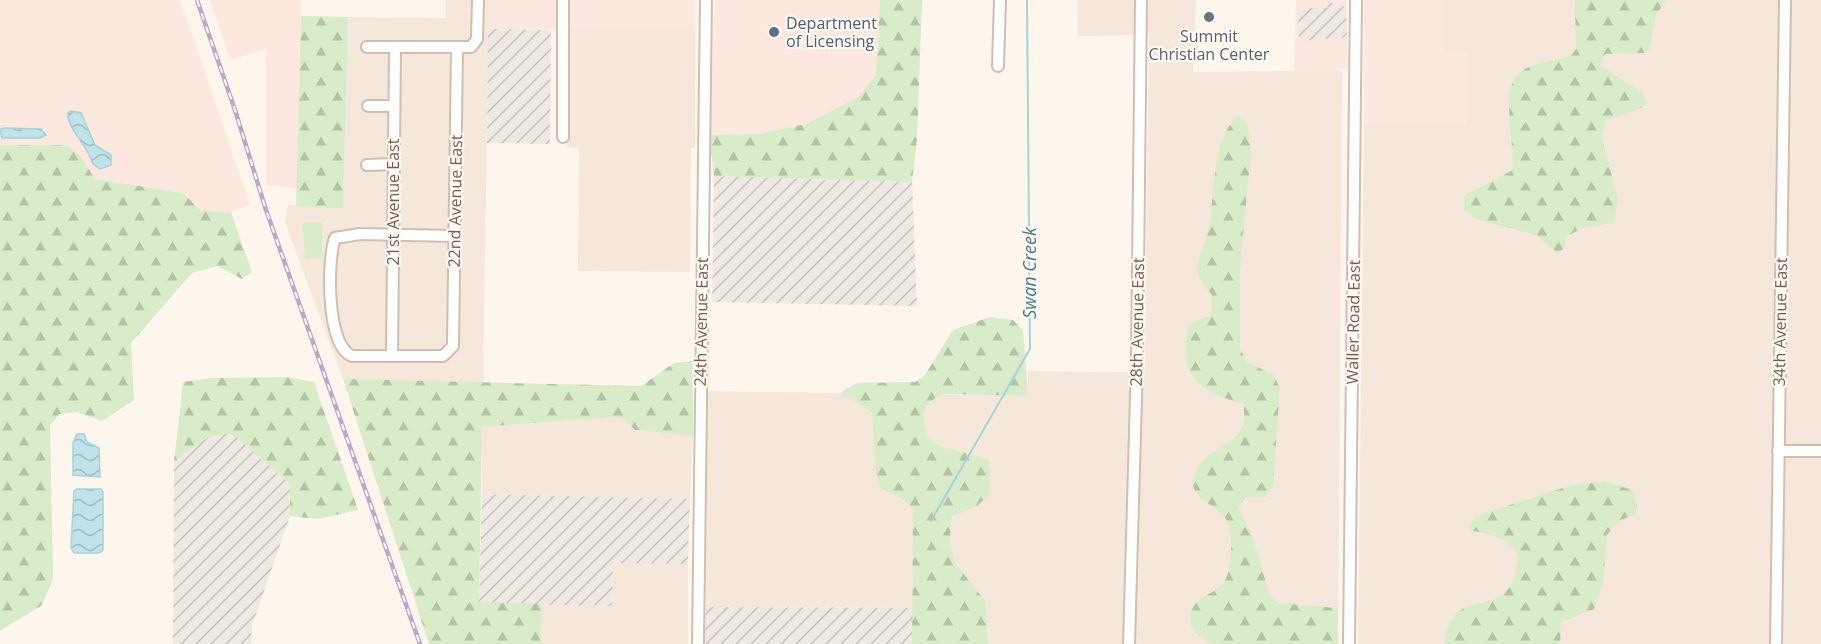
<svg xmlns="http://www.w3.org/2000/svg" width="1821" height="644" font-family="'Open Sans',sans-serif">
  <defs>
    <pattern id="industrial-furrows" width="10" height="10" patternUnits="userSpaceOnUse" patternTransform="scale(1.5)"><rect width="10" height="10" fill="#efe9e4"/><path d="M-1 1l2-2M0 10L10 0M9 11l2-2" fill="none" stroke="#c7c0bb"/></pattern>
    <pattern id="forest-firs" width="22" height="20" patternUnits="userSpaceOnUse" patternTransform="scale(1.5)"><rect width="22" height="20" fill="#d8ecc9"/><path d="M5 1l3.5 6h-7zM16 11l3.5 6h-7z" fill="#b4c2a5"/></pattern>
    <pattern id="water-waves" width="16" height="10" patternUnits="userSpaceOnUse" patternTransform="scale(1.5)"><rect width="16" height="10" fill="#bfe3e8"/><path d="M0 5q4-4 8 0t8 0" fill="none" stroke="#a0bbbe"/></pattern>
  </defs>
  <rect width="100%" height="100%" fill="#fdf6ec"/>
  <g fill="#f5e8da">
    <path d="M446 0H489L483 383 343 379 285 222 288 205 343 209 348 17 446 18Z"/>
    <path d="M1078 0H1196L1193 72 1342 70 1338 644H920V608L706 607V391L1027 396 1028 371 1145 372 1149 35 1077 36Z"/>
    <path d="M1444 0H1821V644H1358L1364 124H1467V54H1444Z"/>
    <path d="M567 29 695 30V148H691L690 272 578 271 579 148 567 147Z"/>
    <path d="M613 417 623 418 635 430 693 436 690 499 482 494V427Z"/>
    <path d="M613 562 688 564V644H541L542 604 612 606Z"/>
  </g>
  <g fill="#fde8e0">
    <path d="M0 0H180L250 205 226 214 200 210 183 193 95 179 80 155 66 145H0Z"/>
    <path d="M210 0H301L297 188 266 185V49L230 60Z"/>
    <path d="M489 0H695V30L488 29Z"/>
    <path d="M715 0H880L876 75 857 98 806 124 757 134 709 135Z"/>
    <path d="M1296 0H1346L1348 69 1294 71Z"/>
    <path d="M1364 0H1444V54H1467V124H1364Z"/>
  </g>
  <g fill="url(#industrial-furrows)">
    <path d="M1328 2 1346 7 1347 37 1299 41 1298 8H1327Z"/>
    <path d="M488 29 551 30 550 144 487 143Z"/>
    <path d="M714 176 912 182 917 306 712 302Z"/>
    <path d="M231 432 290 484V516L252 626 251 644H173L174 462 208 437Z"/>
    <path d="M482 494 690 499 688 564 613 563 612 606 479 603Z"/>
    <path d="M706 607 920 608V644H705Z"/>
  </g>
  <g fill="url(#forest-firs)">
    <path d="M880 0H922L917 139 912 182 714 176 709 135 757 134 806 124 857 98 876 75Z"/>
    <path d="M1575 0H1666L1656 15 1650 49 1644 53 1605 54 1601 66 1642 92 1647 103 1641 108 1605 121 1602 137 1618 200 1614 223 1583 228 1567 236 1564 249 1557 253 1536 235 1476 219 1464 210 1465 195 1511 171C1518 144 1495 84 1525 69 1539 62 1556 60 1571 56L1576 49Z"/>
    <path d="M301 16 348 17 343 209 296 206Z"/>
    <path d="M1237 116 1247 122 1251 152 1240 267V349L1247 362 1274 375 1280 389 1273 485 1266 497H1245L1239 507 1253 539 1270 596 1278 603 1338 608V644H1214C1197 638 1181 622 1196 603 1202 595 1215 593 1222 585 1226 581 1229 570 1230 564 1232 550 1233 526 1223 515 1211 503 1185 495 1195 473 1210 440 1252 448 1243 404 1194 389 1180 377 1188 324L1211 316 1212 295C1206 287 1197 278 1197 267 1198 255 1206 243 1208 231 1216 196 1210 143 1237 116Z"/>
    <path d="M0 145H66L80 155 95 179 183 193 200 210 226 213 231 212 252 272 242 279 218 266 192 273 131 343 134 400 102 421 77 412 59 414 50 426 53 579 42 605 0 631Z"/>
    <path d="M990 317 1013 320 1023 330 1028 396 943 394 928 403 923 415 928 438 939 446 988 459 991 474 989 495 977 506 951 517 950 542 955 563 985 601 988 644H912L913 508 902 499 880 488 876 474 872 413 856 401 841 396 842 391 858 383 915 382 925 375 953 330Z"/>
    <path d="M693 361V436L635 430 623 418 613 417 482 427 479 602 542 604 541 644H429L343 379 641 386 674 363Z"/>
    <path d="M286 377 314 382 358 510 318 519 290 516V484L231 433 208 437 174 462 183 382 212 378Z"/>
    <path d="M1605 481 1632 490 1637 505 1636 514 1618 521 1607 535 1603 584 1594 609 1561 622 1560 644H1445C1449 590 1492 613 1509 588 1515 580 1516 566 1518 557 1509 537 1491 535 1470 530L1469 526 1476 516 1569 486Z"/>
  </g>
  <path fill="#d8ecc9" d="M322 222 323 258 305 259 303 223Z"/>
  <g fill="url(#water-waves)" stroke="#a5d3da" stroke-width="1.5">
    <path d="M71 111 81 113 95 145 111 155V165L100 169 93 164C88 146 66 127 68 113Z"/>
    <path d="M5 128 41 129 46 135 40 138H2L0 129Z"/>
    <path d="M77 434H84L87 442 99 448 100 477 73 475V443Z"/>
    <path d="M77 489H101L103 492V550L99 553H74L71 548 74 491Z"/>
  </g>
  <g fill="none" stroke-linecap="round" stroke-linejoin="round">
    <path stroke="#a5d3da" stroke-width="2" d="M931 521 1030 349 1027 0"/>
    <g stroke="#d1beb0" stroke-width="14">
      <g id="minor">
        <path d="M367 47H471L477 39 478 0"/>
        <path d="M998 66 1000 0"/>
        <path d="M368 106H394"/>
        <path d="M563 137V0"/>
        <path d="M367 165 393 164"/>
        <path d="M454 236 360 234 335 238C327 260 326 346 352 356H443L453 346 457 47"/>
        <path d="M392 356 395 48"/>
        <path d="M1778 451H1821"/>
        <path d="M698 644 706 0"/>
        <path d="M1129 644 1137 362 1141 0"/>
        <path d="M1349 644 1356 0"/>
        <path d="M1776 644 1785 0"/>
      </g>
    </g>
    <use href="#minor" stroke="#fff" stroke-width="10"/>
    <g stroke="#b9a8c9" stroke-width="4.5">
      <path id="rail" d="M197 0 235 110 266 210 420 644"/>
    </g>
    <use href="#rail" stroke="#fffaf3" stroke-width="2" stroke-dasharray="7" stroke-linecap="butt"/>
  </g>
  <circle fill="#6b7280" stroke="#fffaf3" stroke-width="2" cx="1209" cy="17" r="6"/>
  <circle fill="#5c6f8a" stroke="#fffaf3" stroke-width="2" cx="774" cy="32" r="6"/>
  <g text-anchor="middle" dominant-baseline="central" stroke-width="4.5" stroke-linejoin="round" paint-order="stroke">
    <g font-size="16" fill="#4e5e75" stroke="#fffaf3" text-anchor="start">
      <text x="786" y="23">Department<tspan x="786" dy="18">of Licensing</tspan></text>
    </g>
    <g font-size="16" fill="#5b616d" stroke="#fffaf3">
      <text x="1209" y="36">Summit<tspan x="1209" dy="18">Christian Center</tspan></text>
    </g>
    <g font-size="16" fill="#7a5c4d" stroke="#fffaf3">
      <text transform="translate(455 201) rotate(-89)">22nd Avenue East</text>
      <text transform="translate(393 202) rotate(-90)">21st Avenue East</text>
      <text transform="translate(701 322) rotate(-89)">24th Avenue East</text>
      <text transform="translate(1137 322) rotate(-89)">28th Avenue East</text>
      <text transform="translate(1353 322) rotate(-89)">Waller Road East</text>
      <text transform="translate(1780 322) rotate(-89)">34th Avenue East</text>
    </g>
    <g font-size="18" font-style="italic" fill="#437c86" stroke="#fffaf3">
      <text transform="translate(1029 273) rotate(-90)">Swan Creek</text>
    </g>
  </g>
</svg>
